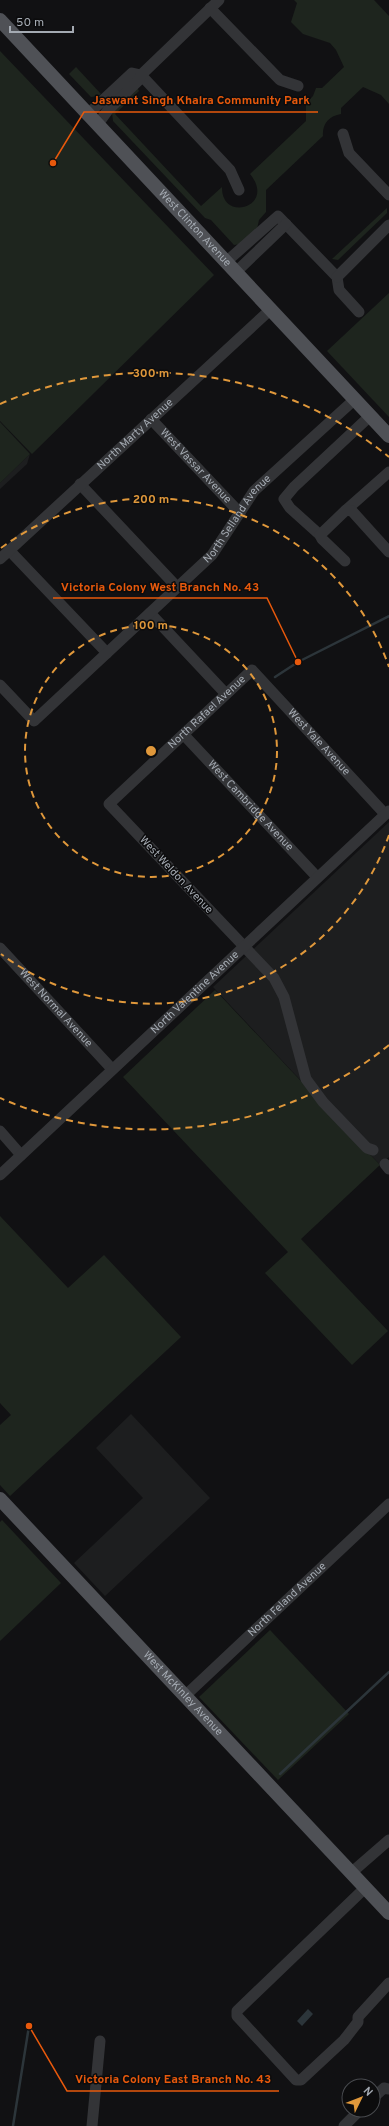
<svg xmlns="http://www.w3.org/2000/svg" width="389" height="2126" font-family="Overpass,sans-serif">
  <rect width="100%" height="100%" fill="#111113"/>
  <g fill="#1d1e1f">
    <path d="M30 454 27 464 0 489V483Z"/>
    <path d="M389 822V1157L380 1165 213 987Z"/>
    <path d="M131 1414 210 1498 105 1596 74 1563 143 1498 96 1448Z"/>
  </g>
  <g fill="#1e251e">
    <path d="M294 0H374L389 16V104L381 95 363 87 341 108V114C329 116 322 124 323 136L266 190V212L259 220 257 229 243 244 234 245 211 220 205 218 113 121 112 113 137 87 139 91 115 114 201 206 222 187C221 223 277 207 250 174L306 121V103L313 96 316 88H322L344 67 336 50 330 43 303 34 291 22 297 3Z"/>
    <path d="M0 51 214 275 32 454 0 421Z"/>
    <path d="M76 67 101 94 98 96 91 97 69 74Z"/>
    <path d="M387 208V213L338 260 332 259Z"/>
    <path d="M389 293V417L327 351Z"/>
    <path d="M0 422 30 454 0 483Z"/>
    <path d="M215 990 380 1165 301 1239 388 1331 352 1365 265 1273 288 1252 123 1077Z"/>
    <path d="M0 1216 68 1288 104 1255 181 1337 10 1496 0 1485V1425L11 1415 0 1403Z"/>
    <path d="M2 1520 61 1583 0 1641V1522Z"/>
    <path d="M270 1630 349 1714 278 1780 199 1697Z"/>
  </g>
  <path fill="#2c353a" d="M308 2009 313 2014 302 2026 297 2021Z"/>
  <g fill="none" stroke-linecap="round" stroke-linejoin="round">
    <g stroke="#2c353a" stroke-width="2.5">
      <path d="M275 677 298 662 389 616"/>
      <path d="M280 1774 389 1672"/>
      <path d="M13 2126 29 2026"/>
    </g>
    <g stroke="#333437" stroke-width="11">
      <path d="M210 8 280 80 298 86"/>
      <path d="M141 75 230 170 239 190"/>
      <path d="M88 114 132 73 141 75"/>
      <path d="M98 124 108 110 139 80 141 75 219 0"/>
      <path d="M343 134 349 153 389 195"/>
      <path d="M226 262 278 216 337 277 339 290 359 312"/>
      <path d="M236 272 286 224"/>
      <path d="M337 277 389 225"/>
      <path id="s1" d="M151 419 240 513"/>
      <path d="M80 484 177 587"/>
      <path d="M346 510 389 472"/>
      <path d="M320 535 290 508 284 499 294 487 370 416"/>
      <path d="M9 550 107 653"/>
      <path id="s2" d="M0 559 270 310"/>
      <path d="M345 561 322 539 320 535 346 510 352 511 389 552"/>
      <path d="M150 613 226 694"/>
      <path id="s3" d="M0 685 34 721 212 555 254 491 354 400"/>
      <path id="s4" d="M184 735 317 877"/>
      <path id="s5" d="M0 948 112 1069"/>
      <path d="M0 1131 21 1155"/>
      <path id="s6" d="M373 1150 367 1148 323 1102 306 1079 284 997 274 978 109 804 252 670 385 814"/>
      <path d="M385 1164 389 1169"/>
      <path id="s7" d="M0 1175 389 811"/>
      <path id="s8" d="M186 1695 389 1504"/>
      <path d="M351 1873 389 1840"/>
      <path d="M365 1888 237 2011V2016L296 2080H301L344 2040 358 2022V2017L389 1983"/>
      <path d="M373 2098 384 2088 389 2089"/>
      <path d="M92 2126 100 2041"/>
      <path d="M344 2126 360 2110"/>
    </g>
    <g stroke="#4f5156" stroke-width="14">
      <path id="s9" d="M0 20 389 436"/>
      <path id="s10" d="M0 1499 389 1913"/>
    </g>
  </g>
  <g fill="none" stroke="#e0983b" stroke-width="2" stroke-dasharray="7 5">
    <circle cx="151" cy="751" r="126"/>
    <path d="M389 835A252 252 0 0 1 1 954M1 548A252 252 0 0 1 389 667"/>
    <path d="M389 1045A378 378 0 0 1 0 1098M0 404A378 378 0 0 1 389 457"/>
  </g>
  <g text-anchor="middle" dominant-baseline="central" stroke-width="3" stroke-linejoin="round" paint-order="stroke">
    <g font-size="11" fill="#a4aab2" stroke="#0c0c0d">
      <text stroke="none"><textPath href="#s9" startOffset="285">West Clinton Avenue</textPath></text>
      <text stroke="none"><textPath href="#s2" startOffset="184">North Marty Avenue</textPath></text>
      <text stroke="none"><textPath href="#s1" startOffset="65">West Vassar Avenue</textPath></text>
      <text stroke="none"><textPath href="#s3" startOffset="337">North Selland Avenue</textPath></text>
      <text stroke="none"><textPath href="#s6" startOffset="579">North Rafael Avenue</textPath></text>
      <text stroke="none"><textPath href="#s6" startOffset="739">West Yale Avenue</textPath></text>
      <text stroke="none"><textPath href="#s4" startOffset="97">West Cambridge Avenue</textPath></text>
      <text transform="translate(176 875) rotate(47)">West Weldon Avenue</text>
      <text stroke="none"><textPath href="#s7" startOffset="267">North Valentine Avenue</textPath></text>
      <text stroke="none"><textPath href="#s5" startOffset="82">West Normal Avenue</textPath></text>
      <text stroke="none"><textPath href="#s8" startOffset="139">North Feland Avenue</textPath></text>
      <text stroke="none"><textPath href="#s10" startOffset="267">West McKinley Avenue</textPath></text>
    </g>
  </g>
  <circle cx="151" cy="751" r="6" fill="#e0983b" stroke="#0c0c0d" stroke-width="2"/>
  <g font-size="12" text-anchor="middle" font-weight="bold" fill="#e0983b" stroke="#0c0c0d" stroke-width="3" stroke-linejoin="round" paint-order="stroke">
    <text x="151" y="377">300 m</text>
    <text x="151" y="503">200 m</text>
    <text x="151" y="629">100 m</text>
  </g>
  <path fill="none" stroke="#e8590c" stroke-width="1.5" d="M53 163L84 112H318M298 662L267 598H53M29 2026L67 2091H279"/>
  <g fill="#e8590c" stroke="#0c0c0d" stroke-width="1.5">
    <circle cx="53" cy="163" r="4"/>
    <circle cx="298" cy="662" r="4"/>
    <circle cx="29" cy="2026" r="4"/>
  </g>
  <g font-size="12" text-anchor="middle" font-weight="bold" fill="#e8590c" stroke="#0c0c0d" stroke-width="3" stroke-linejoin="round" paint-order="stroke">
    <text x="201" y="104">Jaswant Singh Khalra Community Park</text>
    <text x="160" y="591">Victoria Colony West Branch No. 43</text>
    <text x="173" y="2083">Victoria Colony East Branch No. 43</text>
  </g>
  <g transform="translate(361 2098) rotate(47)"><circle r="19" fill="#0c0c0d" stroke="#494b4f"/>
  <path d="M0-3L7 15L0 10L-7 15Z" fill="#e0983b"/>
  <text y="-6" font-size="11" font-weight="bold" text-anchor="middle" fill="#a4aab2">N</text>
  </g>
  <path d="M10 26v6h63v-6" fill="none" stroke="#a4aab2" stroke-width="2"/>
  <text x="16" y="26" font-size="12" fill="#a4aab2" stroke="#0c0c0d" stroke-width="3" paint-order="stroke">50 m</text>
</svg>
